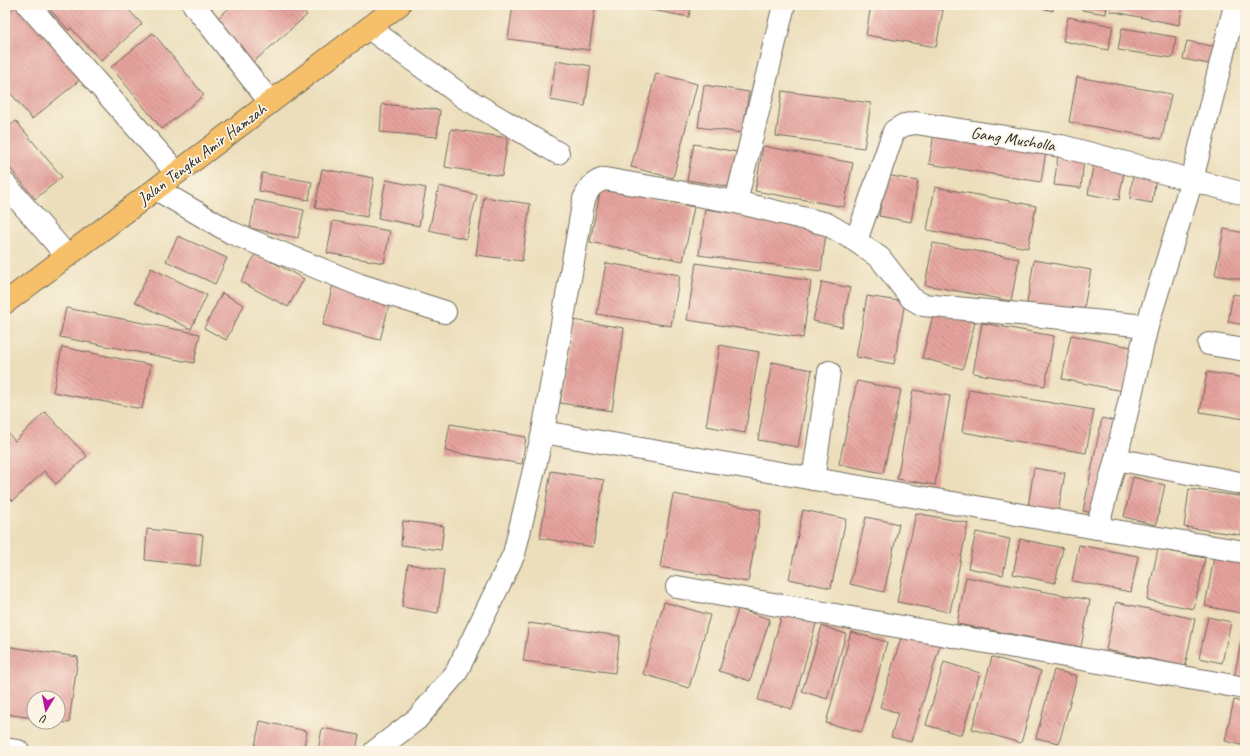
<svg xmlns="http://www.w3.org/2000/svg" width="1250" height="756" font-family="Caveat,sans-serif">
  <defs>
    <pattern id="building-back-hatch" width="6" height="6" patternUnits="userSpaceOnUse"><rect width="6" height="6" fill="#e6a39e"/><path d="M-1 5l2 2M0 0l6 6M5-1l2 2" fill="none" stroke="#bb8581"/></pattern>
  </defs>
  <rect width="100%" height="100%" fill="#fcf5e5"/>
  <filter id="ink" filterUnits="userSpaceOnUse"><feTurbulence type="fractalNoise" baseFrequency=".025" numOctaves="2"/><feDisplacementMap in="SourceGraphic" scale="8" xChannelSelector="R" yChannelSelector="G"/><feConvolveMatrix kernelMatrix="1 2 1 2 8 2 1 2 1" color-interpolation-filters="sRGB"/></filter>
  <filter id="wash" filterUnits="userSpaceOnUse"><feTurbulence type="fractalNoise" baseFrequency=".012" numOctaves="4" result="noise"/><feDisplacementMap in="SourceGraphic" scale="16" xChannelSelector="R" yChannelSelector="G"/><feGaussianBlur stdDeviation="0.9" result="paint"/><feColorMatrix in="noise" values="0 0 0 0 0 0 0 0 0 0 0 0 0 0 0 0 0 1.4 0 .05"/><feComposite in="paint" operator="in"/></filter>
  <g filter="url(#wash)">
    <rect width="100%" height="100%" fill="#ecdebb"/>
    <g id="blocks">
      <g fill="url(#building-back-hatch)">
        <path d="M18 5 81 79 32 119 8 90 5 93V15Z"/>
        <path d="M46 5H124L142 24 101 61 71 28 69 30Z"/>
        <path d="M233 5H299L307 15 251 64 213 22Z"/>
        <path d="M513 5H567L595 9 589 50 508 39Z"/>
        <path d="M624 5H691L689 17Z"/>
        <path d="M871 5H916L943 10 936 47 866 35Z"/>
        <path d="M1028 5H1054L1053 11Z"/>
        <path d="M1083 5H1107L1106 14 1082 10Z"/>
        <path d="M1111 5H1183L1179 25 1110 11Z"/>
        <path d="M1068 17 1113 26 1108 50 1063 41Z"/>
        <path d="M1122 28 1176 37 1173 58 1118 50Z"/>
        <path d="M153 33 204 95 162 129 111 67Z"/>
        <path d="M1187 41 1217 47 1214 65 1183 59Z"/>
        <path d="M556 60 591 66 585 106 550 100Z"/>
        <path d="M656 73 697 84 673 178 631 167Z"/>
        <path d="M1077 77 1171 94 1162 139 1069 122Z"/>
        <path d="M704 85 749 92 742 133 698 127Z"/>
        <path d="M782 91 871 103 864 148 776 136Z"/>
        <path d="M382 104 440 110 437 137 380 132Z"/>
        <path d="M16 121 62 177 35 199 5 162V130Z"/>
        <path d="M451 129 508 138 502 176 445 167Z"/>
        <path d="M934 133 1046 151 1041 182 929 164Z"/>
        <path d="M694 144 737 152 731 187 687 180Z"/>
        <path d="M763 146 853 163 844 207 755 191Z"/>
        <path d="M1058 156 1084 159 1081 188 1054 185Z"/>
        <path d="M1094 161 1125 166 1119 200 1088 194Z"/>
        <path d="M322 169 374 178 367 217 315 208Z"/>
        <path d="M262 173 312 182 309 200 259 191Z"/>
        <path d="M887 175 918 181 911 222 879 216Z"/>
        <path d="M1133 175 1156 178 1152 203 1130 199Z"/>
        <path d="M386 180 426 188 419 226 378 218Z"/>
        <path d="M439 186 477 195 466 239 429 230Z"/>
        <path d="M601 187 694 207 683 261 590 242Z"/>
        <path d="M935 187 1036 206 1028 248 927 230Z"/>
        <path d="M484 197 530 204 522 261 476 255Z"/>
        <path d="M255 200 304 210 298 238 250 228Z"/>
        <path d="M705 209 827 226 821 271 699 255Z"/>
        <path d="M333 221 390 231 384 263 327 253Z"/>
        <path d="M1224 229 1245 233V280L1215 275Z"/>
        <path d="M178 236 227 258 215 284 166 261Z"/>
        <path d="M933 243 1019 259 1011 301 925 285Z"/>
        <path d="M256 253 304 279 288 307 241 282Z"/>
        <path d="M1034 260 1091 270 1083 313 1027 303Z"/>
        <path d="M606 263 680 275 671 326 597 314Z"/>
        <path d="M696 263 811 281 803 338 687 320Z"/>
        <path d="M151 268 207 295 191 329 135 302Z"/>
        <path d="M822 282 850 288 842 327 813 321Z"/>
        <path d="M333 284 391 298 380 340 323 325Z"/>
        <path d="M222 293 244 305 226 340 204 328Z"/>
        <path d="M1233 294 1245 296V325L1228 322Z"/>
        <path d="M867 296 905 302 894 364 856 357Z"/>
        <path d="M66 308 200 334 194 363 60 337Z"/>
        <path d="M934 312 975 322 963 369 922 358Z"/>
        <path d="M573 320 624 328 612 411 560 403Z"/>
        <path d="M982 323 1054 336 1045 386 973 373Z"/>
        <path d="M1071 335 1131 347 1123 391 1062 379Z"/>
        <path d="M720 345 759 352 745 433 706 426Z"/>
        <path d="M62 347 151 365 142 409 53 392Z"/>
        <path d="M772 362 812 370 798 447 758 440Z"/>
        <path d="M1207 372 1245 378V419L1200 412Z"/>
        <path d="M857 381 901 390 883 473 839 464Z"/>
        <path d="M969 389 1094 410 1086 453 962 432Z"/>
        <path d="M913 390 950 396 935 485 897 479Z"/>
        <path d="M45 412 87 456 56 484 44 471 13 501 5 493V430L15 441Z"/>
        <path d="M1102 418 1115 421 1096 514 1083 511Z"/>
        <path d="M450 424 526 437 522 464 445 451Z"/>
        <path d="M1034 468 1065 473 1058 512 1028 507Z"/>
        <path d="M551 471 604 480 593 547 540 538Z"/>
        <path d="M1133 477 1165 485 1156 525 1124 517Z"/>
        <path d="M1189 489 1245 497 1241 535 1184 527Z"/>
        <path d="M673 494 761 510 748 582 660 567Z"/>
        <path d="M803 510 846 519 831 588 789 579Z"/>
        <path d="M916 513 968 523 950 612 897 602Z"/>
        <path d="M866 517 899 524 884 592 850 584Z"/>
        <path d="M403 521 444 526 441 550 401 545Z"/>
        <path d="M147 529 203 535 200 566 145 560Z"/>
        <path d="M976 532 1010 539 1003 575 968 568Z"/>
        <path d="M1020 539 1063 548 1055 583 1013 574Z"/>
        <path d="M1079 545 1138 556 1131 592 1072 581Z"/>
        <path d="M1158 549 1205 558 1194 609 1147 600Z"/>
        <path d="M1214 557 1245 563V590L1241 613 1205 606Z"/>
        <path d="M408 564 444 570 438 613 402 607Z"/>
        <path d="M966 577 1090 600 1081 647 957 624Z"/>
        <path d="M664 602 710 615 689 688 643 674Z"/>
        <path d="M1116 602 1195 619 1185 666 1106 650Z"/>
        <path d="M784 607 818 617 792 709 758 700Z"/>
        <path d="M738 609 770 619 750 681 719 671Z"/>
        <path d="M1208 617 1231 622 1222 663 1199 658Z"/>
        <path d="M529 623 620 636 615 673 523 661Z"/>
        <path d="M822 626 846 634 827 699 802 691Z"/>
        <path d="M1244 626H1245V681L1234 679Z"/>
        <path d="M903 631 941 642 911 742 891 737 898 713 880 707Z"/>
        <path d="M851 632 887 642 862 732 826 723Z"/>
        <path d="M5 646 78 657 69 723 58 722V698H34V718L5 714Z"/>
        <path d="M992 657 1041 671 1021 743 972 729Z"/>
        <path d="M944 662 980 673 962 735 926 725Z"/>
        <path d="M1054 670 1077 676 1059 743 1036 738Z"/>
        <path d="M1234 700 1245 703V746L1225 741Z"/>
        <path d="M260 721 307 731 303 751H254Z"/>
        <path d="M322 728 359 735 356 751H318Z"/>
      </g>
    </g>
  </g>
  <g filter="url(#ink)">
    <use href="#blocks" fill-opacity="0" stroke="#6f6a5d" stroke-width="1"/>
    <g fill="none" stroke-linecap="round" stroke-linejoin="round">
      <g stroke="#6f6a5d" stroke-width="24">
        <g id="minor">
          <path d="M28 5 177 173"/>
          <path d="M194 5 270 102"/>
          <path d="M369 28 465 98 558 153"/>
          <path d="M5 184 67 256"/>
          <path d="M156 189 232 233 360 285 445 312"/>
          <path d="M736 202 784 5"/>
          <path d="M856 241 894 131 904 125 916 123 1061 146 1245 194"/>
          <path d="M1209 344 1245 350"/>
          <path d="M543 432 1097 528 1245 552"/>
          <path d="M1116 459 1245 484"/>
          <path d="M813 479 829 372"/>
          <path d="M1097 528 1116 459 1147 326 1192 180 1235 5"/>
          <path d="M677 587 1245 688"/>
          <path d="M5 749 18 751"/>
          <path d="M375 751 417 719 456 673 514 554 543 432 584 199C589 188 593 182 605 179L736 202 827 224 856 241 880 258 911 298 923 305 1147 326"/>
        </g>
      </g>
      <g stroke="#6f6a5d" stroke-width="24">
        <path id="major" d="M5 303 399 5"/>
      </g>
      <use href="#minor" stroke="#fff" stroke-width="22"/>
      <use href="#major" stroke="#f6c06b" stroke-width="22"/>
    </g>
  </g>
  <g text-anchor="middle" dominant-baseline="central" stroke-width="3.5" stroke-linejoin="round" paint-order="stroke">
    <g font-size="17" fill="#2b2b2b" stroke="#fcf5e5">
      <text transform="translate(1013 139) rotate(9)">Gang Musholla</text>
      <text transform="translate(202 154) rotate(-37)">Jalan Tengku Amir Hamzah</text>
    </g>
  </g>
  <rect width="1250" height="756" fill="none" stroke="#fcf5e5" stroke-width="20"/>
  <g transform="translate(46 710) rotate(190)"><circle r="19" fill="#fcf5e5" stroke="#a8a49b"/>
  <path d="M0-3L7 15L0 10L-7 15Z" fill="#b5179e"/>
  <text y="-6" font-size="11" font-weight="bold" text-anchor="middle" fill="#2b2b2b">U</text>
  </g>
</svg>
